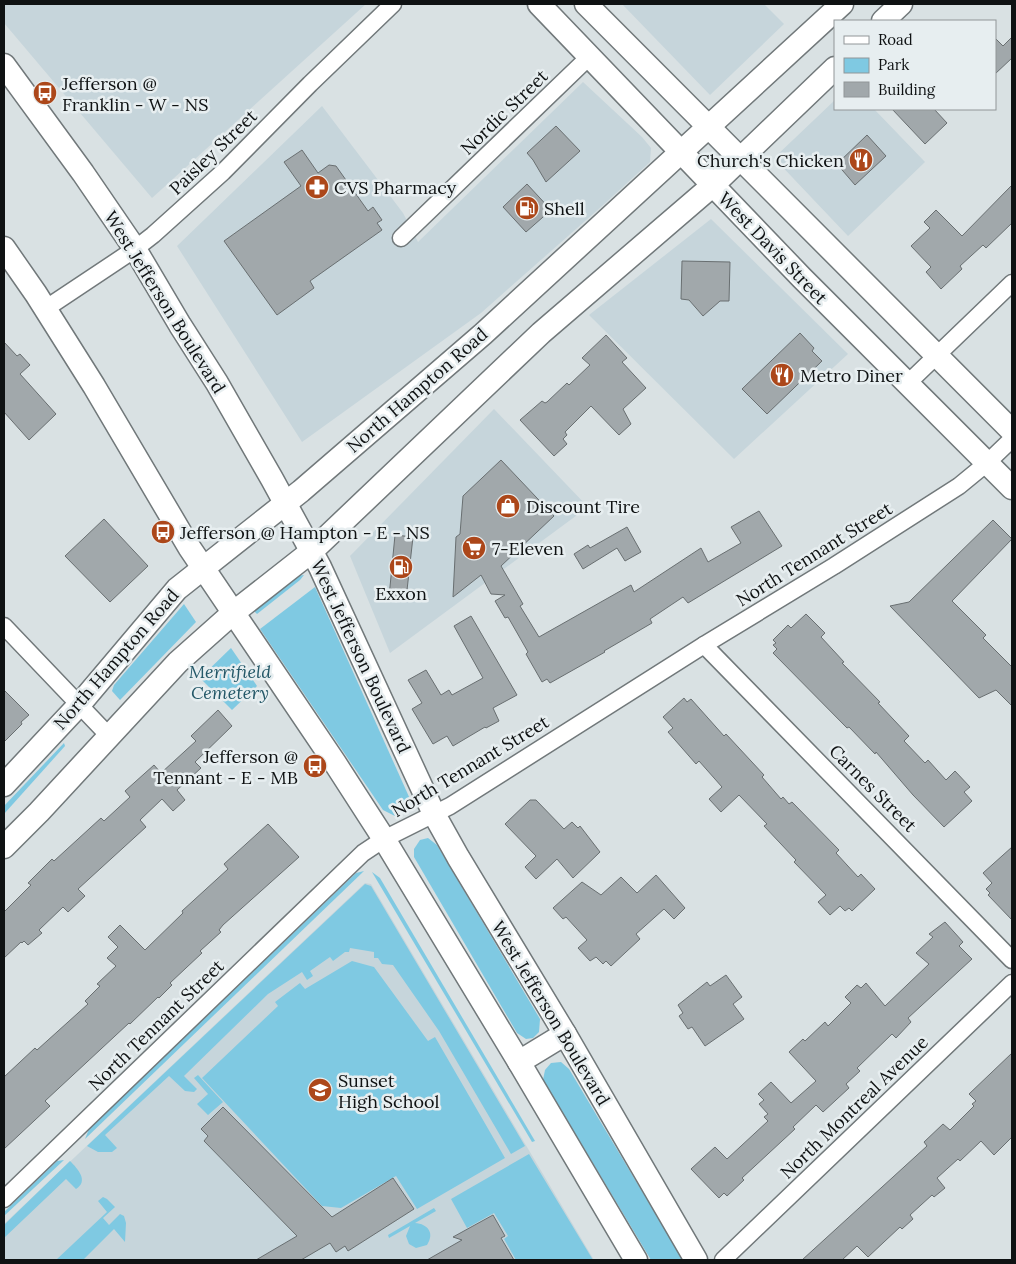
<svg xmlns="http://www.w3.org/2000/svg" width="1016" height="1264" font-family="Lora,serif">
  <rect width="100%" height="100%" fill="#d9e1e3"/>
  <g fill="#c6d5db">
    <path d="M4 4H366L152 198 4 23Z"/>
    <path d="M622 4H764L784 24 710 95Z"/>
    <path d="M583 82 642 137 651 148 650 162 602 206 481 313 302 442 177 246 322 106 403 213 418 242Z"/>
    <path d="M835 100V109H874L925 162 848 236 774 158Z"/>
    <path d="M711 219 848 354 734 459 589 315Z"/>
    <path d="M494 409 588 507 390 653 350 556Z"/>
    <path d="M365 883 371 884 594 1260H4V1224Z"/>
  </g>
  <g fill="#7fc9e2">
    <path d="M304 575 300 580 257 614 254 611 297 576Z"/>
    <path d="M315 587 410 799 405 810 395 816 383 810 260 629Z"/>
    <path d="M184 604 196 622 120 700 112 691 114 685Z"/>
    <path d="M231 648 257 686 232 710 200 678Z"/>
    <path d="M64 743 65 746 4 814V806Z"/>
    <path d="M428 838 437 845 540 1019 539 1032 533 1038 526 1039 517 1033 414 857V849L420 840Z"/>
    <path d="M364 871 85 1139 89 1129 356 873Z"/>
    <path d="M372 872 380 878 535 1141 532 1142Z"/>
    <path d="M365 884 371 886 525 1146 511 1154 439 1031 393 965 382 964 378 958H374V952L350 948 349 952H345L333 961 330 957 310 971 313 976 307 980 302 972 268 994 184 1076 197 1089 194 1092 185 1091 169 1076 105 1135 117 1148 112 1152H98L87 1146Z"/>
    <path d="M352 961 374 967 428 1041 435 1037 505 1158 417 1209 396 1176 341 1208 322 1206 202 1078 278 1006 275 1002 300 983 305 989Z"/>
    <path d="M561 1062 569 1069 683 1260H651L543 1080 545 1070 551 1063Z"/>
    <path d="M198 1075 223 1102 208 1115 197 1104 208 1094 194 1078Z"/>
    <path d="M529 1154 593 1260H516L504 1239 508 1236 494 1213 467 1228 451 1199Z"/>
    <path d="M64 1160 4 1216V1212L57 1161Z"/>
    <path d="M70 1161C78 1169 89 1181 76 1189L66 1179 4 1238V1225Z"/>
    <path d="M103 1197 107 1199 115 1207 103 1218 109 1225 120 1214 124 1216 126 1223 125 1242 114 1229 83 1260H56L107 1212 98 1201Z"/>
    <path d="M434 1208 436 1211 415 1223C428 1224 435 1233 427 1245L416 1248 409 1244 406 1236 410 1226 389 1238 388 1235Z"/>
  </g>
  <g fill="#a1a8ab" stroke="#696f71">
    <path d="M1012 37V58L995 74V38L1003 46Z"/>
    <path d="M892 109H934L947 123 925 144Z"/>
    <path d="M556 126 580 151 546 182 533 160 527 153Z"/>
    <path d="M867 135 886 156 855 185 837 164Z"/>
    <path d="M302 150 318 173 329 165 336 166 368 211 373 207 382 220 377 223 382 230 310 281 314 288 277 315 224 241 301 186 284 162Z"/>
    <path d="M527 184 551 210 526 232 503 207Z"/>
    <path d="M1012 185V223L986 248 983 245 960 266 962 269 941 289 926 272 931 267 911 246 930 228 924 222 936 210 962 236Z"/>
    <path d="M682 261 730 262 729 301H720L703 316 689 300 681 299Z"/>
    <path d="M800 333 814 348 812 351 822 361 767 414 742 389Z"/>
    <path d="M606 335 627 358 622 362 646 388 623 409 631 424 619 435 591 406 565 432 567 435 563 439 567 444 554 456 520 420 542 401 545 403 547 402 567 383 569 385 590 365 582 358Z"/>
    <path d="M4 342 17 356 20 354 30 365 20 374 56 414 29 440 4 412Z"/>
    <path d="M501 460 554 516 501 566 523 604 520 606 539 637 631 585 634 592 701 548 708 562 741 543 731 527 759 511 782 546 688 603 683 597 650 619 652 623 604 651 605 652 550 683 547 679 542 682 526 654 528 652 508 617 505 618 495 601 505 595 491 594 481 575 453 597 456 537 460 534 463 496Z"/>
    <path d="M104 519 148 566 110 602 65 556Z"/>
    <path d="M993 520 1012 539 952 601 986 635 983 638 1012 667V706L996 690 979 698 890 606 909 602Z"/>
    <path d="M627 527 641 552 625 561 617 548 583 569 574 554 588 545 590 548Z"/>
    <path d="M395 535 413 537 406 599 389 597Z"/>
    <path d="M806 614 825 633 821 637 844 662 842 663 880 702 878 703 909 736 904 741 925 763 928 760 946 780 955 771 970 787 964 792 972 801 944 827 913 795 876 752 875 754 849 727 847 728 773 653 777 649 773 645 776 643 773 640 788 625 791 628Z"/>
    <path d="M471 616 517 695 493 708 499 721 486 728 485 727 453 746 447 736 433 744 412 709 422 703 408 680 426 670 441 695 449 690 452 695 483 678 454 626Z"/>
    <path d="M4 690 29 715 21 722 22 724 4 742Z"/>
    <path d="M684 698 687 702 691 699 724 736 726 734 764 775 762 777 781 799 783 797 789 804 792 802 839 850 836 853 858 877 861 874 875 889 852 911 849 908 845 911 840 906 830 915 818 902 826 895 794 862 796 860 764 826 767 824 739 795 721 812 709 799 722 787 699 761 696 764 668 732 673 728 663 717Z"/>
    <path d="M218 710 232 726 195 762 201 768 177 790 185 800 173 811 162 799 140 820 146 827 78 889 85 896 68 912 63 907 39 930 42 933 28 945 24 941 22 943 21 942 4 958V912L31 885 28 883 52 859 54 861 101 818 104 821 130 797 125 791 154 765 161 773 196 741 191 736Z"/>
    <path d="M530 800H536L564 829 572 822 578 828 580 826 600 852 573 878 557 859 536 879 525 867 536 856 505 824Z"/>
    <path d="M268 824 299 857 223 925 219 930 221 932 200 951 202 953 170 983 172 985 159 998 158 997 130 1024 129 1023 45 1101 50 1106 4 1149V1077L35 1048 37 1050 88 1004 85 1001 100 986 97 984 116 966 107 958 118 947 108 937 120 925 145 950 183 913 182 911 228 869 224 864Z"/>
    <path d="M1012 847V920L988 895 990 893 986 889 992 883 983 873Z"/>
    <path d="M656 875 685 908 674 919 664 909 636 934 640 939 611 966 606 961 603 964 596 957 590 961 578 948 587 940 566 917 563 919 553 908 582 882 601 895 621 877 637 893Z"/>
    <path d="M945 922 963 942 959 946 972 959 908 1018 911 1022 896 1038 892 1034 857 1068 860 1071 846 1084 849 1088 823 1112 816 1105 793 1127 795 1129 742 1178 744 1180 727 1196 724 1193 719 1198 691 1169 715 1147 727 1159 768 1121 764 1117 768 1114 759 1104 764 1100 758 1094 771 1082 791 1103 816 1081 789 1052 803 1039 805 1041 825 1022 828 1026 851 1003 845 997 857 985 861 988 866 983 885 1006 929 964 916 953 933 937 929 934Z"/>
    <path d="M726 975 742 997 733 1004 744 1019 705 1046 692 1027 688 1029 679 1016 683 1013 678 1005 707 982 710 986Z"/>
    <path d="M1012 1053V1137L994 1155 981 1141 960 1161 958 1159 937 1178 945 1188 934 1197 932 1195 910 1215 913 1219 902 1229 900 1227 868 1257 857 1246 842 1260H802L927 1146 924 1142 943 1124 950 1130 974 1106 972 1104 976 1101 969 1094Z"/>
    <path d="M223 1107 332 1217 393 1178 414 1209 348 1251 345 1246 336 1252 330 1243 301 1260H256L297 1236 204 1141 208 1136 201 1129Z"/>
    <path d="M493 1215 505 1236 501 1238 514 1260H427L462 1240 453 1237Z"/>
  </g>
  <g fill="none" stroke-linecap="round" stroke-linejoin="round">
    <g stroke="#71787a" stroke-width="19">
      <g id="minor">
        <path d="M401 238 590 56"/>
        <path d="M45 309 135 249 153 235 223 172 310 84 393 4"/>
        <path d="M907 384 1012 283"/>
        <path d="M4 626 109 736"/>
        <path d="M704 645 1012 960"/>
        <path d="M4 1199 363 853 384 839 450 806 704 645 834 566 959 486 987 463 1012 439"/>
        <path d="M723 1260 1012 983"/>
      </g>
    </g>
    <g stroke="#71787a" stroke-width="25">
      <g id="secondary">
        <path d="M539 4 802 278 1012 488"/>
        <path d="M586 4 1012 431"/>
        <path d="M883 21 901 4"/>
        <path d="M4 65 83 173 135 249 180 325 217 383 272 479 320 567 434 814 458 857 565 1034 696 1260"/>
        <path d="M4 248 36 294 94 386 189 547 335 763 384 839 519 1062 636 1260"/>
        <path d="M4 785 79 705 177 589 301 491 483 334 842 4"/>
        <path d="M4 847 39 812 178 662 233 613 312 551 541 333 712 186 835 68"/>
        <path d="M519 1062 565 1034"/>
      </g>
    </g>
    <use href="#minor" stroke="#fff" stroke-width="16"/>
    <use href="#secondary" stroke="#fff" stroke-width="22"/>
  </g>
  <defs>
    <g id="bus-disc" transform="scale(1.25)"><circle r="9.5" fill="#ac471a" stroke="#e7eef0"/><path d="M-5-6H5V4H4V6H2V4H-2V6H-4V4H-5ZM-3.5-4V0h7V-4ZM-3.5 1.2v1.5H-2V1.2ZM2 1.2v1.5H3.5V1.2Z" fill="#fff"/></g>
    <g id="restaurant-disc" transform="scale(1.25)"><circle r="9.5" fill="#ac471a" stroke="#e7eef0"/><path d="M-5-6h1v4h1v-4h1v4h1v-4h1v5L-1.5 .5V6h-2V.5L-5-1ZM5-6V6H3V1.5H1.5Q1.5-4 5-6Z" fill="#fff"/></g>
    <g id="pharmacy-disc" transform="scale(1.25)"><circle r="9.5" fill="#ac471a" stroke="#e7eef0"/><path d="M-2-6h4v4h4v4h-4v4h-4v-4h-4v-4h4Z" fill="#fff"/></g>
    <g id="fuel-disc" transform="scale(1.25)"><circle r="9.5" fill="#ac471a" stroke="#e7eef0"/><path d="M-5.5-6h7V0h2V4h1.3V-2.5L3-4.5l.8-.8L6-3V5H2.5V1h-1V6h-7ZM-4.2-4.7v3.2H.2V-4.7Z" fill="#fff"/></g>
    <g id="shop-disc" transform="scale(1.25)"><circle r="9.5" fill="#ac471a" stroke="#e7eef0"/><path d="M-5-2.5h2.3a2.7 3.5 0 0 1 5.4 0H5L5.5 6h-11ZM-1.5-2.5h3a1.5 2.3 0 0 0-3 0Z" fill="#fff"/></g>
    <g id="supermarket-disc" transform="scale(1.25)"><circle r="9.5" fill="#ac471a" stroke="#e7eef0"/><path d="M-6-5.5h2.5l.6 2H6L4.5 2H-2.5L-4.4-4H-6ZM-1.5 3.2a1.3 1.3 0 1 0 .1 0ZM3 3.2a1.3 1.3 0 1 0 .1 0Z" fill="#fff"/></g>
    <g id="school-disc" transform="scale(1.25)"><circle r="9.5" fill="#ac471a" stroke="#e7eef0"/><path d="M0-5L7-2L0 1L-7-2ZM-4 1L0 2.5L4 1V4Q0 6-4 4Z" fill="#fff"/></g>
  </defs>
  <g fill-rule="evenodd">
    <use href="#bus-disc" x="45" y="93"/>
    <use href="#restaurant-disc" x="861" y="160"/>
    <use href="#pharmacy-disc" x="317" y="187"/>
    <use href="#fuel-disc" x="527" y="208"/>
    <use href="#restaurant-disc" x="782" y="375"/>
    <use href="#shop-disc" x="508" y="506"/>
    <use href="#bus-disc" x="163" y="532"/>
    <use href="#supermarket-disc" x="474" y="548"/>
    <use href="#fuel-disc" x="401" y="567"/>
    <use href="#bus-disc" x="315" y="766"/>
    <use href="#school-disc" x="320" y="1090"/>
  </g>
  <g text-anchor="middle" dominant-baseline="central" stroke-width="5" stroke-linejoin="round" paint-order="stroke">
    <g font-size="18" fill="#0f1213" stroke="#e7eef0" text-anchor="start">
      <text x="62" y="83">Jefferson @<tspan x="62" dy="21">Franklin - W - NS</tspan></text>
      <text x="844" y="160" text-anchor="end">Church's Chicken</text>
      <text x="334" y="187">CVS Pharmacy</text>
      <text x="544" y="208">Shell</text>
      <text x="800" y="375">Metro Diner</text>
      <text x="526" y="506">Discount Tire</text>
      <text x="180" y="532">Jefferson @ Hampton - E - NS</text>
      <text x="492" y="548">7-Eleven</text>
      <text x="401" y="593" text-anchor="middle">Exxon</text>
      <text x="298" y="756" text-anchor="end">Jefferson @<tspan x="298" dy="21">Tennant - E - MB</tspan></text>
      <text x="338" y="1080">Sunset<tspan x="338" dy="21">High School</tspan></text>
    </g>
    <g font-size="18" fill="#0f1213" stroke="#e7eef0">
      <text transform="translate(504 112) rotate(-44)">Nordic Street</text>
      <text transform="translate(213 152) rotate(-44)">Paisley Street</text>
      <text transform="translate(773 248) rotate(46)">West Davis Street</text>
      <text transform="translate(165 302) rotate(58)">West Jefferson Boulevard</text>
      <text transform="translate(417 390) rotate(-41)">North Hampton Road</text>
      <text transform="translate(814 554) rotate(-32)">North Tennant Street</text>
      <text transform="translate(361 656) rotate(65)">West Jefferson Boulevard</text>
      <text transform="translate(116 659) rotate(-49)">North Hampton Road</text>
      <text transform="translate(470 766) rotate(-31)">North Tennant Street</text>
      <text transform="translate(873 788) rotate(45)">Carnes Street</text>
      <text transform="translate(551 1013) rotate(59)">West Jefferson Boulevard</text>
      <text transform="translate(156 1025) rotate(-44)">North Tennant Street</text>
      <text transform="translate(854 1107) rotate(-44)">North Montreal Avenue</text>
    </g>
    <g font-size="18" font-style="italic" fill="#245868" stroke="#e7eef0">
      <text x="230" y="671">Merrifield<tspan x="230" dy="21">Cemetery</tspan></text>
    </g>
  </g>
  <rect width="1016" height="1264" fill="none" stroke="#0f1213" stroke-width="10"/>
  <rect x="834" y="20" width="162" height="90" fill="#e7eef0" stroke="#919698"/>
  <rect x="844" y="36" width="25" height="8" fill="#ffffff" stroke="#919698"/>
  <text x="878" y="45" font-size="15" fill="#0f1213">Road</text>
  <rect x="844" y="58" width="25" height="15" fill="#7fc9e2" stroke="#919698"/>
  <text x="878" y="70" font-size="15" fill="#0f1213">Park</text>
  <rect x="844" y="82" width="25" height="15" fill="#a1a8ab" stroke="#919698"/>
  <text x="878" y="95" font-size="15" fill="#0f1213">Building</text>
</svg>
